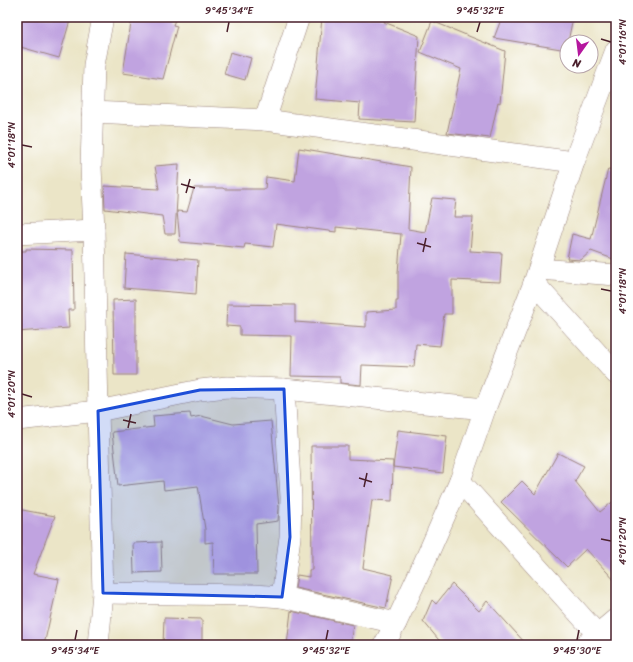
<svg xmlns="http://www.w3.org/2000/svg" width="633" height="662" font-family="Sriracha,sans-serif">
  <rect width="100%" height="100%" fill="#fff"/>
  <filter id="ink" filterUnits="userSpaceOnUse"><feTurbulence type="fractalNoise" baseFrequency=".025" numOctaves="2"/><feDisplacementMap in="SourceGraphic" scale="8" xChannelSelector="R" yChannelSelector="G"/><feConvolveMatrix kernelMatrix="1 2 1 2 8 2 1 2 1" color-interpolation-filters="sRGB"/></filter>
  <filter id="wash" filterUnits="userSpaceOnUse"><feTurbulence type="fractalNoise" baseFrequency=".012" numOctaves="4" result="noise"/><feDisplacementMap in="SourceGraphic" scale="16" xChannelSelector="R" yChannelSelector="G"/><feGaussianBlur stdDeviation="0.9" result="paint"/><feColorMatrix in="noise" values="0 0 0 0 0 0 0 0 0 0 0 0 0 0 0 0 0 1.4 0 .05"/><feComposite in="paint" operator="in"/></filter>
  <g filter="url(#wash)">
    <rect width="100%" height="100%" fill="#ebe5c7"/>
    <g id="blocks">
      <g fill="#c0a3e0">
        <path d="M17 17H71L59 58 17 46Z"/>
        <path d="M132 17H176L173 25 177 26 163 79 123 73Z"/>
        <path d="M322 17H387L384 22 419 36 414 122 359 119 360 103 315 99Z"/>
        <path d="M502 17H573L568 42H567V50L494 38Z"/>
        <path d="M432 21 505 51 500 103 498 102 490 138 447 133 461 69 420 52Z"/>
        <path d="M230 52 251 58 245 80 224 74Z"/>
        <path d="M299 148 411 167 408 229 425 232 432 198 456 200 454 217H473L470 251 502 253 500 282 452 280V314H444L440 346 416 344 414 367 362 365 361 385 340 383V377L291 376 292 336 240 335V327L226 326 227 304 295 305V322L366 327V312L396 310V301H398V273L401 234 336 227V232L276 224 273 247 245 244 244 248 180 242 177 211 187 212 194 188H223L224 189H265L266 177 295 181Z"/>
        <path d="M179 164 175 234H165L162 216 105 209 104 186 159 189 155 166Z"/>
        <path d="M608 169 616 170V260L591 251 581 260 567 259 572 234 591 239Z"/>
        <path d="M26 249 73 250 74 310H68L69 328 17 332V251H26Z"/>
        <path d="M126 254 198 260 196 294 124 288Z"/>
        <path d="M136 299V375H114L113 300Z"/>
        <path d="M190 413 191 418 201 416 233 424 271 421 279 508 278 521 256 524 257 574H214L213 542 205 543V529L198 486 164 490 163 481 118 486 112 432 154 427 153 416Z"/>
        <path d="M398 430 447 436 443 473 393 467 392 501 372 500 363 568 393 575 386 608 295 588 297 575 309 577V570H312L311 446H348V459L393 461V467Z"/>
        <path d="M558 453 584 466 575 481 600 512 616 499V582L586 549 567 567 501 502 522 481 535 494Z"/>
        <path d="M17 509 55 516 33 574 59 579 44 645H17Z"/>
        <path d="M161 542 162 572 134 573 133 543Z"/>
        <path d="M452 584 479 611 487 601 527 645H443L423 621 432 600 436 604Z"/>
        <path d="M291 611 353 625 350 645H287Z"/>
        <path d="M164 618 202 619V645H163Z"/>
      </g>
    </g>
  </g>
  <g filter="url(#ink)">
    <use href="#blocks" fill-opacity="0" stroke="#9a8279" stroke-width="1"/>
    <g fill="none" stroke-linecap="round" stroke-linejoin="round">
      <g stroke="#9a8279" stroke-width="22">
        <g id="street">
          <path d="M92 112 265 120 574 162"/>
          <path d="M265 120 299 17"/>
          <path d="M17 234 94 230"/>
          <path d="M539 269 616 275"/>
          <path d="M534 283 616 374"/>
          <path d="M17 420 98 411 200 390 227 387 284 389 485 409"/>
          <path d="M460 481 607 645"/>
          <path d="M103 593 254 595 282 597 290 537 291 497 284 389"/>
          <path d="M282 597 396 623"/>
          <path d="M98 645 103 593 98 411 94 230 91 167 94 65 103 17"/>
          <path d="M384 645 396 623 424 563 460 481 485 409 534 283 574 162 616 50"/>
          <path d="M585 645 616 619"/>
        </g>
      </g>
      <use href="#street" stroke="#fff" stroke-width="21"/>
    </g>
  </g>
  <path fill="#1d4ed8" fill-opacity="0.2" stroke="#1d4ed8" stroke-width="3" stroke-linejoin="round" d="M284 389 290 537 282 597 103 593 98 411 200 390Z"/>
  <path fill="none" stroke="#4a1f2b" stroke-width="1.5" d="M227 32 229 22M477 32 480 22M601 39 611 42M22 145 32 147M181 184 195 188M186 193 190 179M417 243 431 247M423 252 426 238M601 289 611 291M22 394 32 397M123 420 136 423M128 428 131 414M359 478 372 482M364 487 367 473M601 539 611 541M75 640 77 630M326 640 328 630M577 640 579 630"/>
  <rect width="633" height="662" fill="none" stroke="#fff" stroke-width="44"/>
  <g transform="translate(579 54) rotate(194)"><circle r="19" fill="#ffffff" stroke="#b7a5aa"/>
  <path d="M0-3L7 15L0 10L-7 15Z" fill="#b5179e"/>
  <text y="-6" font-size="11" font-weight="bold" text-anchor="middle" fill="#4a1f2b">N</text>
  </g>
  <rect x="22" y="22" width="589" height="618" fill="none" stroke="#4a1f2b" stroke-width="1.5"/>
  <g font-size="10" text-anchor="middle" fill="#4a1f2b">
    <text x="229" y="14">9°45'34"E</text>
    <text x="480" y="14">9°45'32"E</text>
    <text transform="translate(622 42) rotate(-90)" y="4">4°01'16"N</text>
    <text transform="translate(11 145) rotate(-90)" y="4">4°01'18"N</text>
    <text transform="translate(622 291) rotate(-90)" y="4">4°01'18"N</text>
    <text transform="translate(11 394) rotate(-90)" y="4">4°01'20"N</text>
    <text transform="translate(622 541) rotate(-90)" y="4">4°01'20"N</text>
    <text x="75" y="654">9°45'34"E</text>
    <text x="326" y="654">9°45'32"E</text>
    <text x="577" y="654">9°45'30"E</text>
  </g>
</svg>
